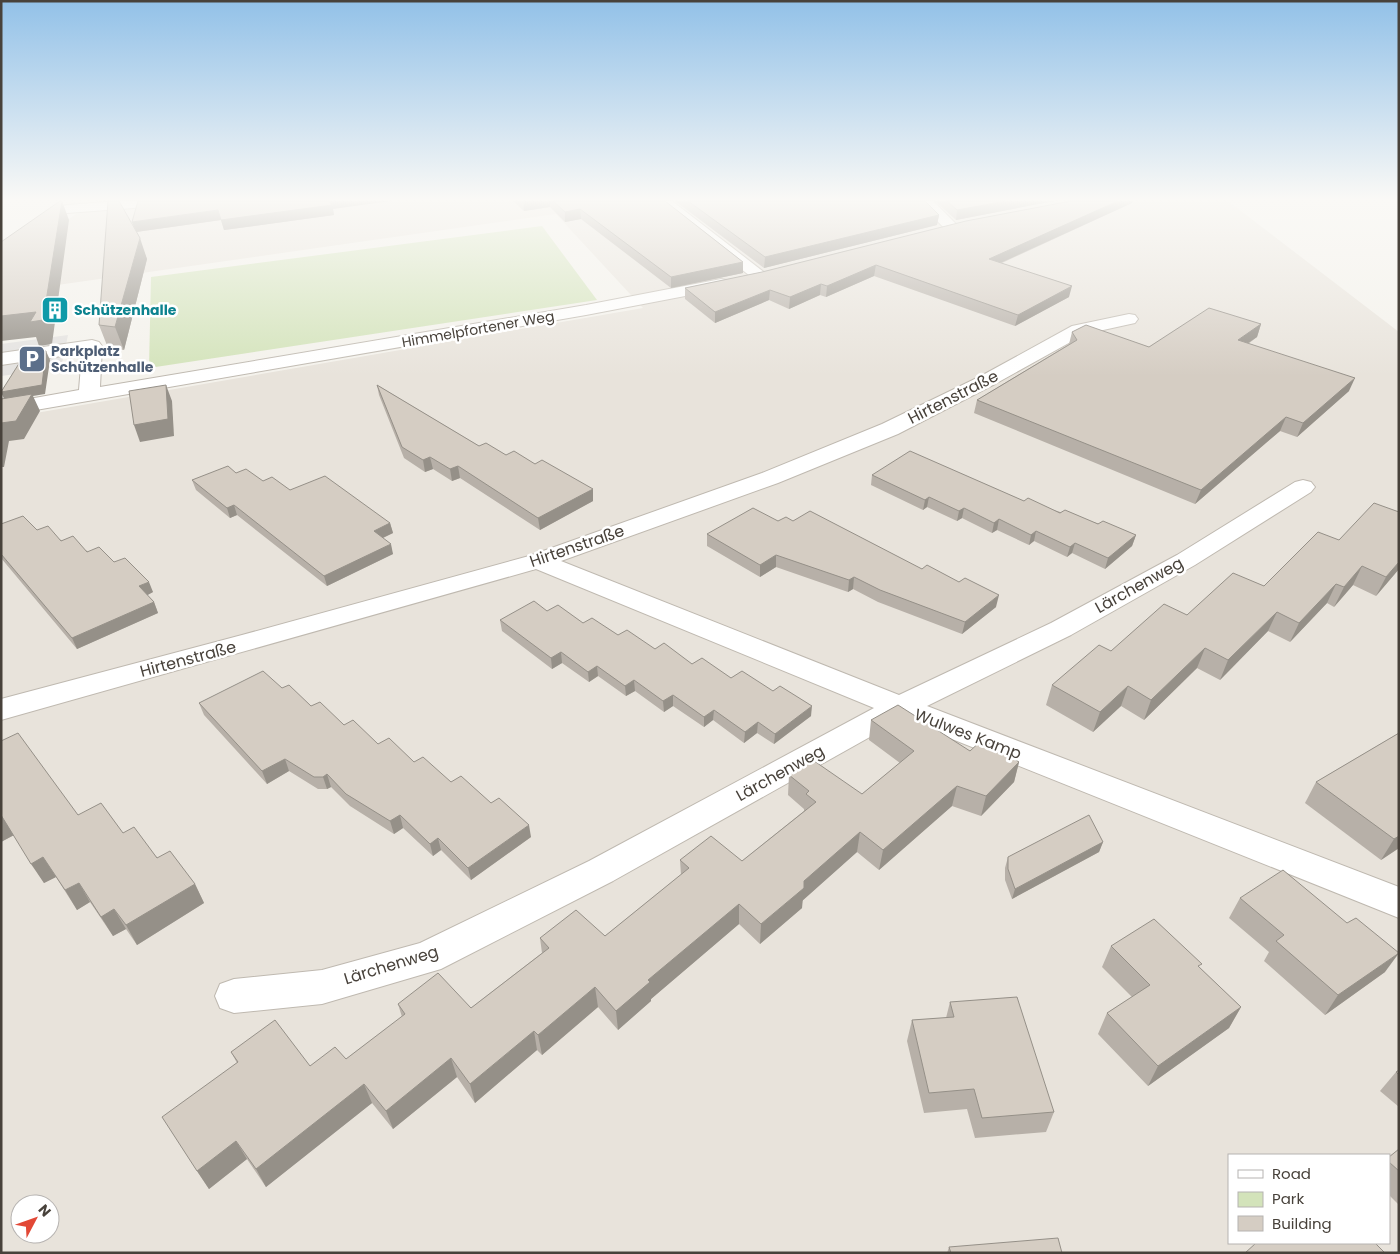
<svg xmlns="http://www.w3.org/2000/svg" width="1400" height="1254" font-family="Poppins,sans-serif">
  <rect width="100%" height="100%" fill="#f4f2ec"/>
  <path fill="#e8e3db" fill-rule="evenodd" d="M96 201H1228L1399 332V1253H1V419L643 308 556 214 1 293V264ZM1229 1155H1389V1243H1229ZM20 1204H50V1234H20Z"/>
  <path fill="#d3e3ba" d="M542 226 597 300 149 368 151 277Z"/>
  <path fill="#e4e2e0" d="M68 335 61 368 1 376V344Z"/>
  <g fill="none" stroke-linecap="round" stroke-linejoin="round">
    <g stroke="#bfb9b0" stroke-width="2">
      <g id="minor">
        <path d="M119 201H180L178 204 173 205 67 213 62 212 60 209 62 206 67 205Z"/>
        <path d="M656 201H672L769 276 767 280H755Z"/>
        <path d="M918 201H933L959 227 956 230H946Z"/>
        <path d="M721 279 727 280 730 284 727 288 586 315 1 416V404L79 390 82 353 1 365V353L92 340 99 342 102 346 100 387 586 305Z"/>
        <path d="M1129 314 1135 315 1138 319 1135 323 1085 334 995 384 898 434 778 483 561 561 899 695 1051 623 1177 555 1295 482 1303 480 1311 482 1315 487 1311 492 1195 565 1071 635 927 706 1399 887V918L902 719 613 881 441 969 322 1004 234 1013 220 1008 215 996 220 984 234 979 322 970 420 943 589 861 874 708 536 569 1 720V699L242 635 529 556 762 473 882 424 981 376 1072 326Z"/>
      </g>
    </g>
    <use href="#minor" fill="#fff" fill-rule="evenodd"/>
  </g>
  <g fill="#b7b0a8">
    <path d="M513 201H665L743 262V273L671 288 581 219 565 222 550 207 524 211Z"/>
    <path d="M675 201H925L939 215 937 225 764 268Z"/>
    <path d="M935 201H1054L956 220Z"/>
    <path d="M1132 203 1002 263 1069 297 1015 326 874 276 826 297 820 295 789 309 769 300 715 323 685 299V288L762 272Z"/>
    <path d="M333 209 334 215 224 230 221 220 136 232 147 259 124 350 108 348 99 325 135 230 132 222Z"/>
    <path d="M1261 324 1257 337 1248 344 1349 391 1297 437 1280 431 1195 504 974 413 977 400 1069 344 1072 332 1149 347Z"/>
    <path d="M377 385 479 446 506 455 593 501 540 530 460 478 452 481 433 469 425 472 404 458 379 395Z"/>
    <path d="M236 473 390 523 393 533 383 538 393 554 327 586 237 515 230 518 196 490 192 480Z"/>
    <path d="M872 475 1024 501 1136 535 1132 546 1105 569 1072 553 1067 557 1034 541 1029 545 997 530 992 533 962 518 957 521 927 507 923 510 871 485Z"/>
    <path d="M1399 512V569L1376 596 1353 585 1334 607 1327 603 1290 642 1268 631 1220 680 1197 668 1144 720 1121 706 1093 732 1046 705 1052 685 1111 651 1187 615 1264 586 1339 540Z"/>
    <path d="M778 521H793L996 607 962 634 878 602 853 589 848 592 776 567 760 577 707 546V534Z"/>
    <path d="M1 524 37 530 114 562 153 592 147 595 154 602 158 613 77 649 1 558Z"/>
    <path d="M547 611 583 623 655 649 692 664 731 678 811 716 774 744 757 733 744 743 713 720 704 727 673 706 664 712 635 691 626 696 598 676 589 682 562 663 552 669 502 631 500 620Z"/>
    <path d="M282 688 311 706 378 744 414 762 491 803 531 837 471 880 441 850 433 856 403 828 394 834 350 806 331 787 327 789H318L289 771 267 784 204 715 199 703Z"/>
    <path d="M871 720 970 751 1019 762 1014 782 981 816 952 806 879 870 857 852 802 901V908L760 944 739 924 651 999V1001L618 1030 598 1007 542 1055 537 1050 475 1103 457 1077 393 1129 372 1103 266 1187 247 1159 209 1189 197 1171 237 1063 231 1052 310 1066 346 1059 402 1017 398 1004 471 1008 542 953 540 938 605 936 681 875 680 860 742 861 804 811V809L788 795 789 775 862 794 900 763 869 740Z"/>
    <path d="M1399 733V848L1381 860 1305 803 1316 782Z"/>
    <path d="M1 741 78 815 123 833 195 884 204 903 137 945 126 929 113 936 90 902 77 910 56 877 44 883 14 835 1 842Z"/>
    <path d="M1103 842 1099 852 1012 899 1005 880V868L1008 857Z"/>
    <path d="M1240 898 1347 923 1385 972 1325 1015 1264 961 1269 952 1229 918Z"/>
    <path d="M1111 946 1200 968 1241 1007 1229 1028 1148 1086 1098 1034 1107 1013 1132 997 1102 967Z"/>
    <path d="M950 1002 1054 1112 1046 1132 975 1138 967 1109 924 1113 907 1041 912 1020 946 1018Z"/>
    <path d="M1399 1070V1107L1380 1091 1396 1072Z"/>
    <path d="M1399 1149V1205L1389 1195V1157Z"/>
    <path d="M949 1247 1062 1253H947Z"/>
  </g>
  <g fill="#959088">
    <path d="M62 201 69 220 52 344 39 346 36 337 1 341V316Z"/>
    <path d="M329 201H391L333 209 334 215 224 230 221 220Z"/>
    <path d="M523 201H550V207L524 211Z"/>
    <path d="M1006 201H1054L956 220 957 210Z"/>
    <path d="M1118 201H1133L1132 203 987 269 989 259Z"/>
    <path d="M580 209 581 219 565 222V212Z"/>
    <path d="M218 210 221 220 136 232 132 222Z"/>
    <path d="M939 215 937 225 764 268 765 257Z"/>
    <path d="M140 238 147 259 124 350 115 327Z"/>
    <path d="M743 262V273L671 288V277Z"/>
    <path d="M876 265 874 276 826 297 827 286Z"/>
    <path d="M821 284 820 295 789 309 790 297Z"/>
    <path d="M1072 286 1069 297 1015 326 1018 315Z"/>
    <path d="M770 290 769 300 715 323V312Z"/>
    <path d="M1261 324 1257 337 1233 353 1238 340Z"/>
    <path d="M46 351 50 360 45 394 33 396 40 411 24 439 9 441 4 467H1V423L5 401 1 392Z"/>
    <path d="M1355 378 1349 391 1297 437 1303 423Z"/>
    <path d="M166 385 172 401 174 436 140 442 134 425Z"/>
    <path d="M1286 417 1280 431 1195 504 1201 490Z"/>
    <path d="M430 457 433 469 425 472 423 460Z"/>
    <path d="M458 466 460 478 452 481 450 469Z"/>
    <path d="M593 489V501L540 530 538 518Z"/>
    <path d="M929 497 927 507 923 510 925 500Z"/>
    <path d="M234 505 237 515 230 518 227 508Z"/>
    <path d="M964 508 962 518 957 521 959 511Z"/>
    <path d="M999 519 997 530 992 533 994 523Z"/>
    <path d="M390 523 393 533 376 541 374 531Z"/>
    <path d="M1036 531 1034 541 1029 545 1031 535Z"/>
    <path d="M1136 535 1132 546 1105 569 1108 558Z"/>
    <path d="M1075 543 1072 553 1067 557 1070 547Z"/>
    <path d="M391 544 393 554 327 586 324 576Z"/>
    <path d="M776 555V567L760 577V565Z"/>
    <path d="M1399 562V569L1376 596 1386 577Z"/>
    <path d="M1362 566 1353 585 1334 607 1344 587Z"/>
    <path d="M854 577 853 589 848 592 849 580Z"/>
    <path d="M149 582 153 592 144 597 139 586Z"/>
    <path d="M1336 584 1327 603 1290 642 1299 623Z"/>
    <path d="M999 595 996 607 962 634 965 622Z"/>
    <path d="M154 602 158 613 77 649 72 638Z"/>
    <path d="M1277 612 1268 631 1220 680 1228 660Z"/>
    <path d="M1205 648 1197 668 1144 720 1151 700Z"/>
    <path d="M561 652 562 663 552 669 551 658Z"/>
    <path d="M597 666 598 676 589 682 588 672Z"/>
    <path d="M634 680 635 691 626 696 625 686Z"/>
    <path d="M1128 686 1121 706 1093 732 1100 712Z"/>
    <path d="M673 695V706L664 712 663 701Z"/>
    <path d="M812 706 811 716 774 744 775 734Z"/>
    <path d="M714 710 713 720 704 727V717Z"/>
    <path d="M758 722 757 733 744 743 745 732Z"/>
    <path d="M285 759 289 771 267 784 262 771Z"/>
    <path d="M1019 762 1014 782 981 816 986 796Z"/>
    <path d="M327 774 331 787 327 789 323 777Z"/>
    <path d="M957 786 952 806 879 870 883 850Z"/>
    <path d="M1 815 14 835 1 842Z"/>
    <path d="M400 815 403 828 394 834 390 821Z"/>
    <path d="M529 825 531 837 471 880 468 868Z"/>
    <path d="M860 832 857 852 802 901 804 881Z"/>
    <path d="M1399 836V848L1381 860 1394 839Z"/>
    <path d="M438 838 441 850 433 856 430 844Z"/>
    <path d="M1103 842 1099 852 1012 899 1015 889Z"/>
    <path d="M43 857 56 877 44 883 31 864Z"/>
    <path d="M79 883 90 902 77 910 65 890Z"/>
    <path d="M195 884 204 903 137 945 126 925Z"/>
    <path d="M804 888 802 908 760 944 761 924Z"/>
    <path d="M739 904V924L651 999V1001L618 1030 616 1011 648 980Z"/>
    <path d="M114 909 126 929 113 936 101 917Z"/>
    <path d="M1399 953 1385 972 1325 1015 1338 995Z"/>
    <path d="M595 987 598 1007 542 1055 538 1035Z"/>
    <path d="M1241 1007 1229 1028 1148 1086 1158 1066Z"/>
    <path d="M534 1031 537 1050 475 1103 470 1084Z"/>
    <path d="M451 1058 457 1077 393 1129 386 1111Z"/>
    <path d="M364 1084 372 1103 266 1187 256 1169Z"/>
    <path d="M236 1141 247 1159 209 1189 197 1171Z"/>
  </g>
  <g fill="#d5cdc3" stroke="#959088">
    <path d="M60 201H62L43 320 30 322 36 312 1 316V242Z"/>
    <path d="M108 201H119L140 238 115 327 99 325Z"/>
    <path d="M138 201H329L332 205 221 220 218 210 132 222Z"/>
    <path d="M553 201H665L743 262 671 277 580 209 565 212Z"/>
    <path d="M688 201H925L939 215 765 257Z"/>
    <path d="M947 201H1006L957 210Z"/>
    <path d="M1071 201H1118L989 259 1072 286 1018 315 876 265 827 286 821 284 790 297 770 290 715 312 685 288 762 272 966 221Z"/>
    <path d="M1209 308 1261 324 1238 340 1355 378 1303 423 1286 417 1201 490 977 400 1077 340 1072 332 1086 325 1149 347Z"/>
    <path d="M46 351 42 385 1 392 25 354Z"/>
    <path d="M166 385 168 419 134 425 129 391Z"/>
    <path d="M377 385 479 446 486 443 506 455 514 451 535 464 542 460 593 489 538 518 458 466 450 469 430 457 423 460 402 447Z"/>
    <path d="M32 394 16 421 1 423V399Z"/>
    <path d="M910 451 1024 501 1028 498 1060 513 1065 510 1098 524 1103 521 1136 535 1108 558 1075 543 1070 547 1036 531 1031 535 999 519 994 523 964 508 959 511 929 497 925 500 872 475Z"/>
    <path d="M228 466 236 473 246 469 263 481 272 477 290 490 325 476 390 523 374 531 391 544 324 576 234 505 227 508 192 480Z"/>
    <path d="M1374 503 1399 512V562L1386 577 1362 566 1344 587 1336 584 1299 623 1277 612 1228 660 1205 648 1151 700 1128 686 1100 712 1052 685 1099 645 1111 651 1164 604 1187 615 1233 573 1264 586 1318 532 1339 540Z"/>
    <path d="M753 508 778 521 786 517 793 521 810 511 922 569 927 565 959 582 965 578 999 595 965 622 880 590 854 577 849 580 776 555 760 565 707 534Z"/>
    <path d="M23 516 37 530 48 526 61 541 73 536 87 552 99 547 114 562 125 558 149 582 139 586 154 602 72 638 1 554V524Z"/>
    <path d="M534 601 547 611 558 605 583 623 592 618 618 635 627 630 655 649 664 643 692 664 702 658 731 678 742 671 773 691 780 686 812 706 775 734 758 722 745 732 714 710 704 717 673 695 663 701 634 680 625 686 597 666 588 672 561 652 551 658 500 620Z"/>
    <path d="M263 671 282 688 289 685 311 706 320 702 344 725 353 720 378 744 389 738 414 762 423 757 451 782 461 776 491 803 499 798 529 825 468 868 438 838 430 844 400 815 390 821 346 794 327 774 323 777H314L285 759 262 771 199 703Z"/>
    <path d="M898 705 970 751 983 739 1019 762 986 796 957 786 883 850 860 832 804 881V888L761 924 739 904 648 980 650 982 616 1011 595 987 538 1035 534 1031 470 1084 451 1058 386 1111 364 1084 256 1169 236 1141 197 1171 162 1117 238 1062 231 1052 275 1020 310 1066 335 1047 346 1059 405 1014 398 1004 438 973 471 1008 549 948 540 938 576 910 605 936 689 868 680 860 711 836 742 861 816 802 806 794 809 791 789 775 807 756 862 794 914 751 871 720Z"/>
    <path d="M18 733 78 815 101 803 123 833 134 827 157 858 170 851 195 884 126 925 114 909 101 917 79 883 65 890 43 857 31 864 1 815V741Z"/>
    <path d="M1399 733V836L1394 839 1316 782Z"/>
    <path d="M1089 815 1103 842 1015 889 1008 869V857Z"/>
    <path d="M1283 870 1347 923 1356 918 1399 953 1338 995 1276 941 1284 935 1240 898Z"/>
    <path d="M1154 919 1202 964 1198 966 1241 1007 1158 1066 1107 1013 1150 985 1111 946Z"/>
    <path d="M1017 997 1054 1112 982 1118 974 1089 929 1093 912 1020 954 1017 950 1002Z"/>
    <path d="M1399 1070V1075L1396 1072Z"/>
    <path d="M1399 1149V1171L1389 1162V1157Z"/>
    <path d="M1058 1238 1062 1253H951L949 1247Z"/>
    <path d="M1256 1243H1375L1385 1253H1245Z"/>
  </g>
  <linearGradient id="sky" x2="0" y2="1"><stop stop-color="#92c1e8"/><stop offset="0.53" stop-color="#faf9f6"/><stop offset="1" stop-color="#faf9f6" stop-opacity="0"/></linearGradient>
  <rect width="1400" height="376" fill="url(#sky)"/>
  <defs>
    <g id="building-square" transform="scale(1.4375)"><rect x="-9" y="-9" width="18" height="18" rx="4" fill="#0f9aa8" stroke="#fff"/><path d="M-4-6H4V6H1V3H-1V6H-4ZM-2.5-4.3h1.7v1.8h-1.7ZM.8-4.3h1.7v1.8H.8ZM-2.5-1h1.7V.8h-1.7ZM.8-1h1.7V.8H.8Z" fill="#fff"/></g>
    <g id="parking-square" transform="scale(1.4375)"><rect x="-9" y="-9" width="18" height="18" rx="4" fill="#5c6f8a" stroke="#fff"/><path d="M-3.5-5.5H1a3.5 3.5 0 0 1 0 7H-1V5.5H-3.5ZM-1-3.4V-.6H.8a1.4 1.4 0 0 0 0-2.8Z" fill="#fff"/></g>
  </defs>
  <g fill-rule="evenodd">
    <use href="#building-square" x="55" y="310"/>
    <use href="#parking-square" x="32" y="359"/>
  </g>
  <g text-anchor="middle" dominant-baseline="central" stroke-width="5" stroke-linejoin="round" paint-order="stroke">
    <g font-size="14" font-weight="bold" fill="#0d838f" stroke="#fff" text-anchor="start">
      <text x="74" y="310">Schützenhalle</text>
    </g>
    <g font-size="14" fill="#48423b" stroke="#fff">
      <text transform="translate(478 329) rotate(-10)">Himmelpfortener Weg</text>
    </g>
    <g font-size="14" font-weight="bold" fill="#4e5e75" stroke="#fff" text-anchor="start">
      <text x="51" y="351">Parkplatz<tspan x="51" dy="16">Schützenhalle</tspan></text>
    </g>
    <g font-size="16" fill="#48423b" stroke="#fff">
      <text transform="translate(953 397) rotate(-27)">Hirtenstraße</text>
      <text transform="translate(577 546) rotate(-19)">Hirtenstraße</text>
      <text transform="translate(1139 585) rotate(-29)">Lärchenweg</text>
      <text transform="translate(188 659) rotate(-15)">Hirtenstraße</text>
      <text transform="translate(968 734) rotate(21)">Wulwes Kamp</text>
      <text transform="translate(780 773) rotate(-29)">Lärchenweg</text>
      <text transform="translate(391 965) rotate(-17)">Lärchenweg</text>
    </g>
  </g>
  <rect width="1400" height="1254" fill="none" stroke="#48423b" stroke-width="5"/>
  <rect x="1228" y="1154" width="162" height="90" fill="#ffffff" stroke="#b6b3b1"/>
  <rect x="1238" y="1170" width="25" height="8" fill="#ffffff" stroke="#b6b3b1"/>
  <text x="1272" y="1179" font-size="15" fill="#48423b">Road</text>
  <rect x="1238" y="1192" width="25" height="15" fill="#d3e3ba" stroke="#b6b3b1"/>
  <text x="1272" y="1204" font-size="15" fill="#48423b">Park</text>
  <rect x="1238" y="1216" width="25" height="15" fill="#d5cdc3" stroke="#b6b3b1"/>
  <text x="1272" y="1229" font-size="15" fill="#48423b">Building</text>
  <g transform="translate(35 1219) rotate(49)"><circle r="24" fill="#ffffff" stroke="#b6b3b1"/>
  <path d="M0-4L9 19L0 12L-9 19Z" fill="#e24836"/>
  <text y="-8" font-size="14" font-weight="bold" text-anchor="middle" fill="#48423b">N</text>
  </g>
</svg>
